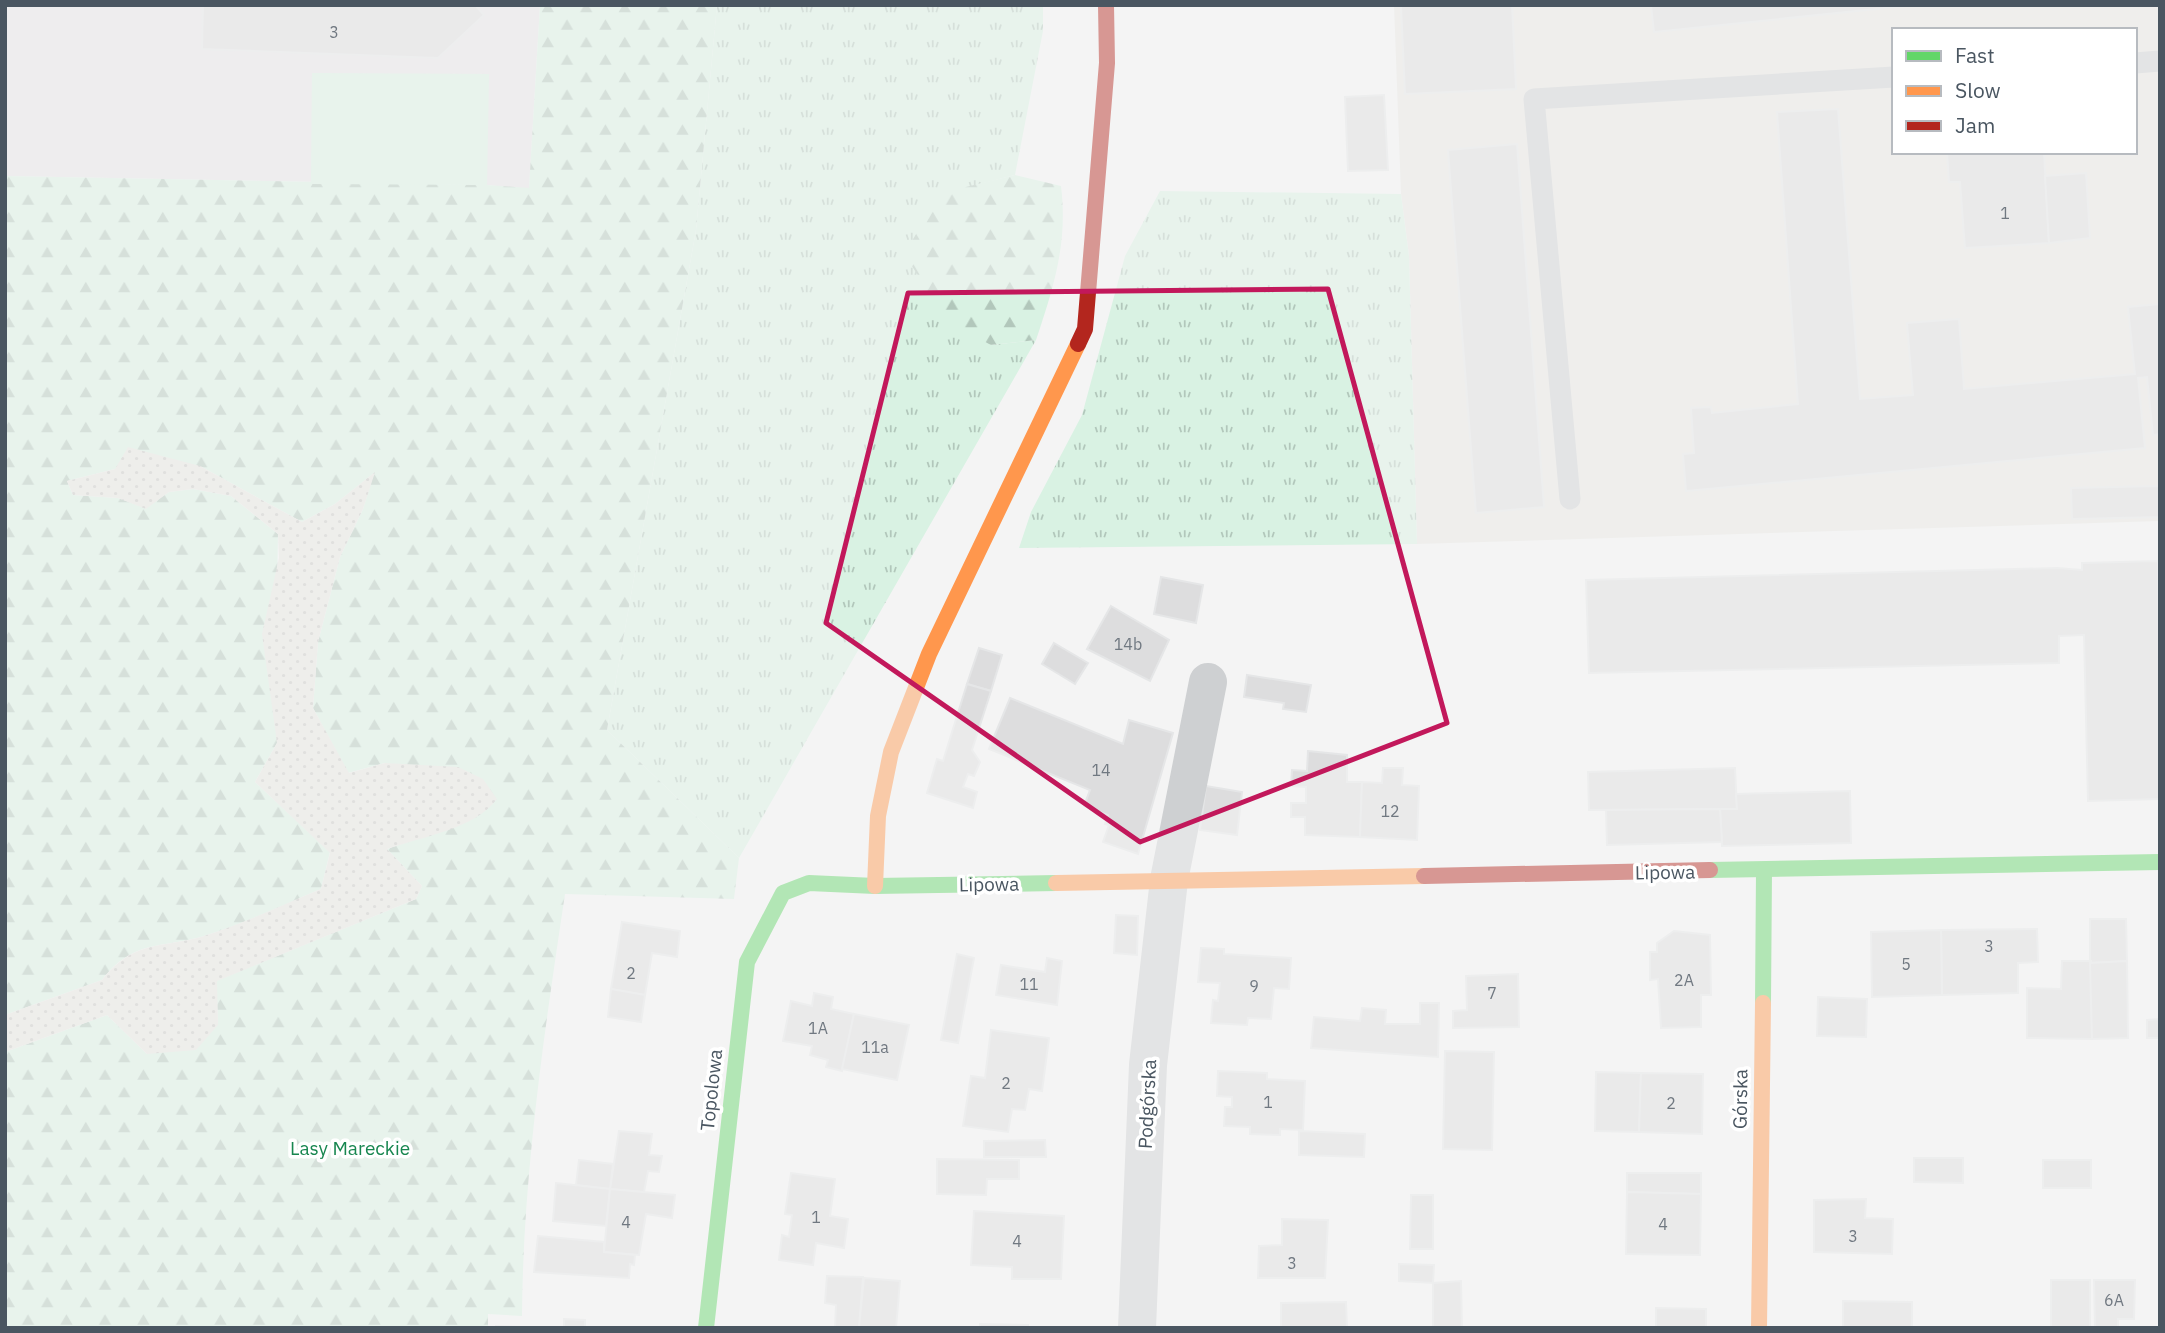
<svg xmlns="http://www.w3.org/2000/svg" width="2165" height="1333" font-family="'IBM Plex Sans',sans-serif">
  <defs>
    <pattern id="grass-tufts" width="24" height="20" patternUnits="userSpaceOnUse" patternTransform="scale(1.75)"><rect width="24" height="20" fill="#d9f2e3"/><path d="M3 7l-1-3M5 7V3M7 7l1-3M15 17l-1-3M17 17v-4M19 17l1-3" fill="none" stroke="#b2c7bb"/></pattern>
    <pattern id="forest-firs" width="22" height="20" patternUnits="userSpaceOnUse" patternTransform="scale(1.75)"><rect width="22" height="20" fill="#d9f2e3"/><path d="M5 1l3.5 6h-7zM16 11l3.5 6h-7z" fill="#b2c7bb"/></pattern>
    <pattern id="sand-dots" width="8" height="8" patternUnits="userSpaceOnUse" patternTransform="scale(1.75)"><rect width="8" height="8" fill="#e7e6e1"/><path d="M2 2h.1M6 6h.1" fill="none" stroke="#c8c7c4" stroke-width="1.8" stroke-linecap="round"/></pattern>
  </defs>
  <rect width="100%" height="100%" fill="#f4f4f4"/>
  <path fill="#e8e7e3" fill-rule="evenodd" d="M1394 5H2160V521L1417 544 1409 256 1401 194ZM1894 30H2135V152H1894Z"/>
  <path fill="#e6e5e6" d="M5 5H540L529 189 487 185 5 176Z"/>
  <g fill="url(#grass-tufts)">
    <path d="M717 5H1043V31L1015 175 941 194 991 345 1036 340 739 858 607 730 696 230Z"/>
    <path d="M1160 191 1401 194 1409 256 1417 544 1019 548 1031 512 1082 415 1125 256Z"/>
  </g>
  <g fill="url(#forest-firs)">
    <path d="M540 5H717L696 230 607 730 739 858 734 899 565 894C544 1034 523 1175 522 1316L488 1314V1328H5V1052L107 1015 147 1054 218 1024 216 981 416 899 422 886 387 849 461 824 385 763 348 773 313 708 318 642 340 557 363 509 374 473 335 504 302 522 200 466 115 469 67 481 73 495 118 498 145 508 169 492 193 489 231 496 278 534 275 710 277 743 255 782 330 852 321 889C283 905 244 924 204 936 160 949 134 939 102 980L5 1015V176L487 185 529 188Z"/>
    <path d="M1015 175 1061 186C1068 243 1054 286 1036 340L991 345 949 323 904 254 941 193Z"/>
  </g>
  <path fill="url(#sand-dots)" d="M128 447 200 466 302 522 335 504 375 472 363 509 340 557 318 642 313 708 349 773 385 763 458 767 483 779 497 799C475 829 421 837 387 849L422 886 416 899 217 981 218 1025 196 1050 147 1054 107 1015 5 1052V1015L102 980C135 939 160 949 204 936 243 924 282 905 321 889L330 853 255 782 277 743 262 634 279 558 278 534 231 496 193 489 169 492 146 509 118 498 73 495 67 481 115 469Z"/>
  <path fill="#d9f2e3" d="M312 73 489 74 487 185 311 184Z"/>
  <g fill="#ddddde" stroke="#e5e6e7" stroke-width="2">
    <path d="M203 5H475L484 15 438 58 202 49Z"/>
    <path d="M1401 5H1512L1516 89 1405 94Z"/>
    <path d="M1651 5H1914L1654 32Z"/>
    <path d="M1384 95 1388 170 1348 171 1345 97Z"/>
    <path d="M1838 109 1860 399 1913 395 1907 323 1959 319 1964 389 2135 374 2128 307 2160 304V434L2153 435 2147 377 2138 378 2145 448 1686 491 1683 454 1694 453 1691 408 1711 407 1712 413 1798 404 1777 112Z"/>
    <path d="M1517 144 1544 507 1476 513 1448 150Z"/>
    <path d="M1947 152H2044L2049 243 1965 248 1960 182H1949Z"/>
    <path d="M2086 173 2090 238 2049 243 2045 176Z"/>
    <path d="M2160 486V517L2072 519 2071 488Z"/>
    <path d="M2158 561 2160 799 2088 801 2084 635 2059 636V663L1589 673 1586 580 2057 568 2082 570V563Z"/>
    <path d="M1161 577 1203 585 1196 623 1154 614Z"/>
    <path d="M1111 606 1169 640 1150 681 1087 649Z"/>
    <path d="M1054 643 1088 663 1075 684 1042 664Z"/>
    <path d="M979 648 1002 655 991 691 967 684Z"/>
    <path d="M1247 675 1311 685 1306 712 1283 709 1284 703 1244 697Z"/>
    <path d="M967 684 991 691 972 750 980 762 974 776 968 774 963 787 977 792 973 808 927 793 937 759 943 761Z"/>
    <path d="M1010 698 1123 744 1129 720 1173 733 1138 854 1103 842 1109 825 1105 824 1108 815 1084 806 1090 790 989 749Z"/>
    <path d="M1308 751 1347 755V782H1362L1360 837 1305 835V817H1291V803H1306V787L1291 786 1292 770 1307 771Z"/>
    <path d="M1383 768H1403L1402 785 1419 786 1417 840 1360 837 1362 782 1382 783Z"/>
    <path d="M1735 768 1737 809 1589 810 1588 772Z"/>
    <path d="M1206 786 1242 792 1237 835 1200 830Z"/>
    <path d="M1850 791 1851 843 1722 846 1720 809H1737L1736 794Z"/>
    <path d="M1720 809 1722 842 1607 845 1606 810Z"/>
    <path d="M1116 915 1138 916 1137 955 1114 953Z"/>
    <path d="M2090 919H2126L2127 961 2090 963Z"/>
    <path d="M622 922 680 931 677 957 652 953 645 995 611 989Z"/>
    <path d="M2037 929 2038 962 2018 963V993L1942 995 1941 930Z"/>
    <path d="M1941 930 1942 995 1872 997 1871 932Z"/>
    <path d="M1674 931 1710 935 1711 995H1701V1027L1661 1028 1658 979 1650 980V952H1657V943Z"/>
    <path d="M1201 948 1224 949V954L1291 958 1289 989 1274 988 1271 1019 1248 1018 1247 1025 1211 1023 1213 1000 1218 1001 1220 983 1198 982Z"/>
    <path d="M957 954 974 958 958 1043 941 1040Z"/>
    <path d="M1047 958 1062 961 1057 1005 996 995 1001 965 1045 972Z"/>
    <path d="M2062 961H2091L2092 1039 2027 1038V988L2061 989Z"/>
    <path d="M2127 961 2128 1038 2092 1039 2090 963Z"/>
    <path d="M1518 974 1519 1027 1453 1028V1011L1467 1010 1466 976Z"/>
    <path d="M611 989 645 995 641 1022 608 1017Z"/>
    <path d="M814 993 833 997 831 1009 854 1014 842 1071 826 1067 828 1060 810 1055 812 1046 783 1041 791 1001 812 1006Z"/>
    <path d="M1818 997 1867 999 1866 1037 1817 1036Z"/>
    <path d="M1420 1003H1439L1438 1057 1311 1048 1314 1017 1360 1021 1362 1008 1386 1010 1385 1024H1420Z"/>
    <path d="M854 1014 909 1025 897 1080 842 1069Z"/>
    <path d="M2160 1019V1038H2147V1020Z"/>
    <path d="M991 1030 1049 1038 1042 1091 1029 1089 1025 1110 1012 1109 1008 1132 963 1126 971 1076 985 1078Z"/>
    <path d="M1445 1051 1494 1052 1492 1150 1443 1149Z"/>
    <path d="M1218 1071 1267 1073V1079L1305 1081 1303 1130 1280 1129V1135L1250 1134V1127L1224 1126 1225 1107H1232V1097L1217 1096Z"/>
    <path d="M1596 1072 1641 1073 1639 1132 1595 1131Z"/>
    <path d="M1641 1073 1703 1074 1702 1134 1639 1132Z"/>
    <path d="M619 1131 652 1134 649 1155 662 1156 659 1172 648 1171 644 1192 610 1189Z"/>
    <path d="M1299 1131 1365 1134 1364 1157 1299 1155Z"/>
    <path d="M1045 1140 1046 1157H984V1141Z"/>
    <path d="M1914 1158H1963V1183L1914 1182Z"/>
    <path d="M937 1159 1019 1160V1179H987L986 1195 937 1194Z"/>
    <path d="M579 1160 613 1164 610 1189 576 1185Z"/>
    <rect x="2043" y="1160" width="48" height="28"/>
    <path d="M791 1173 835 1179 830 1216 848 1219 844 1248 816 1243 813 1265 779 1260 782 1235 789 1237 792 1215 785 1214Z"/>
    <path d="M1627 1173H1701V1194L1627 1192Z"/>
    <path d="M556 1183 610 1189 606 1226 553 1221Z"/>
    <path d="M610 1189 675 1195 672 1218 646 1214 639 1255 604 1252Z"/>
    <path d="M1627 1192 1701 1194 1700 1255 1626 1254Z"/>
    <path d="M1411 1195H1433V1249H1410Z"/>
    <path d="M1866 1199 1865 1218 1893 1219 1892 1254 1814 1252V1200Z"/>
    <path d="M974 1211 1064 1216 1061 1279H1012V1267L971 1265Z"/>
    <path d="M1282 1219 1328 1220 1325 1278H1258L1259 1246 1282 1245Z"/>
    <path d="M538 1236 604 1242V1252L635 1255 634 1265 630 1264 629 1278 534 1272Z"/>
    <path d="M1399 1264 1434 1265 1433 1283 1399 1281Z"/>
    <path d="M827 1276 863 1277 859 1328H835L836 1305 825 1303Z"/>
    <path d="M864 1278 900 1281 896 1328H859Z"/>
    <rect x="2051" y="1280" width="39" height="48"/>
    <path d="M2094 1280H2135L2134 1319H2118V1328H2095Z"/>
    <path d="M1461 1281 1462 1328H1433V1283Z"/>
    <path d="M1843 1301 1912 1302V1328H1843Z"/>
    <path d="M1346 1302 1347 1328H1281V1303Z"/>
    <path d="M1656 1308 1706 1309V1328H1656Z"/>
    <path d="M564 1319 585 1320V1328H564Z"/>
    <path d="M980 1324 1028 1325V1328H980Z"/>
    <path d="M496 1326 554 1328H496Z"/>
  </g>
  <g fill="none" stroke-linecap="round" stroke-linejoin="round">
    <g stroke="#ced0d2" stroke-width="21">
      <path d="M2135 63 2160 61"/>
      <path d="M1570 499 1534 99 1894 77"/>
    </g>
    <path stroke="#ced0d2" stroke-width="38" d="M1137 1328 1148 1065 1169 880 1208 682"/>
    <g stroke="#63d668" stroke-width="16">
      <path d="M1710 870 2160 862"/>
      <path d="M1763 1003 1764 871"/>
      <path d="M706 1328 747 962 783 893 809 883 875 886 1056 883"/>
    </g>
    <g stroke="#ff974d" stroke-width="16">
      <path d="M1056 883 1424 876"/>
      <path d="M875 886 878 816 891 752 929 654 1078 344"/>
      <path d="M1759 1328 1763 1003"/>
    </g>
    <g stroke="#b3261e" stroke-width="16">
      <path d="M1078 344 1085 329 1107 63 1106 5"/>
      <path d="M1424 876 1710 870"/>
    </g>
  </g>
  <path d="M0 0H2165V1333H0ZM1328 289 1447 723 1140 842 826 623 908 293Z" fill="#f4f4f4" fill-opacity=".55" fill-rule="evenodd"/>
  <path fill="none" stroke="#c2185b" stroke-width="5" stroke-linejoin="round" d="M1328 289 1447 723 1140 842 826 623 908 293Z"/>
  <g text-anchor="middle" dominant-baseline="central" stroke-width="7" stroke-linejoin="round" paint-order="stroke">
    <g font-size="16" fill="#707881">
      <text x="334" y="32">3</text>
      <text x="2005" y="213">1</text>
      <text x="1128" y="644">14b</text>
      <text x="1101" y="770">14</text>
      <text x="1390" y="811">12</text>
      <text x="1989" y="946">3</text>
      <text x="1906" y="964">5</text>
      <text x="631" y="973">2</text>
      <text x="1684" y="980">2A</text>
      <text x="1029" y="984">11</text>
      <text x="1254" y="986">9</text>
      <text x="1492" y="993">7</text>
      <text x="818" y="1028">1A</text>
      <text x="875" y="1047">11a</text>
      <text x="1006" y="1083">2</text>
      <text x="1268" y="1102">1</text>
      <text x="1671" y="1103">2</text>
      <text x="816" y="1217">1</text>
      <text x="626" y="1222">4</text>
      <text x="1663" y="1224">4</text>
      <text x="1853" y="1236">3</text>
      <text x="1017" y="1241">4</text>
      <text x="1292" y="1263">3</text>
      <text x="2114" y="1300">6A</text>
    </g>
    <g font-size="19" fill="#4a5661" stroke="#fff">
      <text transform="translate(1665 872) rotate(-1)">Lipowa</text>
      <text transform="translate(989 884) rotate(-1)">Lipowa</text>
      <text transform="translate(711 1090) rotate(-84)">Topolowa</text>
      <text transform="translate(1740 1099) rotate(-89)">Górska</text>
      <text transform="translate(1147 1104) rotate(-87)">Podgórska</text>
    </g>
    <g font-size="19" fill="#17864f" stroke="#fff">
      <text x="350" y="1148">Lasy Mareckie</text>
    </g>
  </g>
  <rect width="2165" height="1333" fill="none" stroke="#4a5661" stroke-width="14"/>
  <rect x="1892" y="28" width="245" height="126" fill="#ffffff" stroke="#b7bbc0" stroke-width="2"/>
  <rect x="1906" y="51" width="35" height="10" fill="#63d668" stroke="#b7bbc0" stroke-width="2"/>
  <text x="1955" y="63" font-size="21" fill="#4a5661">Fast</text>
  <rect x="1906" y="86" width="35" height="10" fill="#ff974d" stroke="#b7bbc0" stroke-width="2"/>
  <text x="1955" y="98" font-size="21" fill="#4a5661">Slow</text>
  <rect x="1906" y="121" width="35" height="10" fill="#b3261e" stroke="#b7bbc0" stroke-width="2"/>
  <text x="1955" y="133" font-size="21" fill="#4a5661">Jam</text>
</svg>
